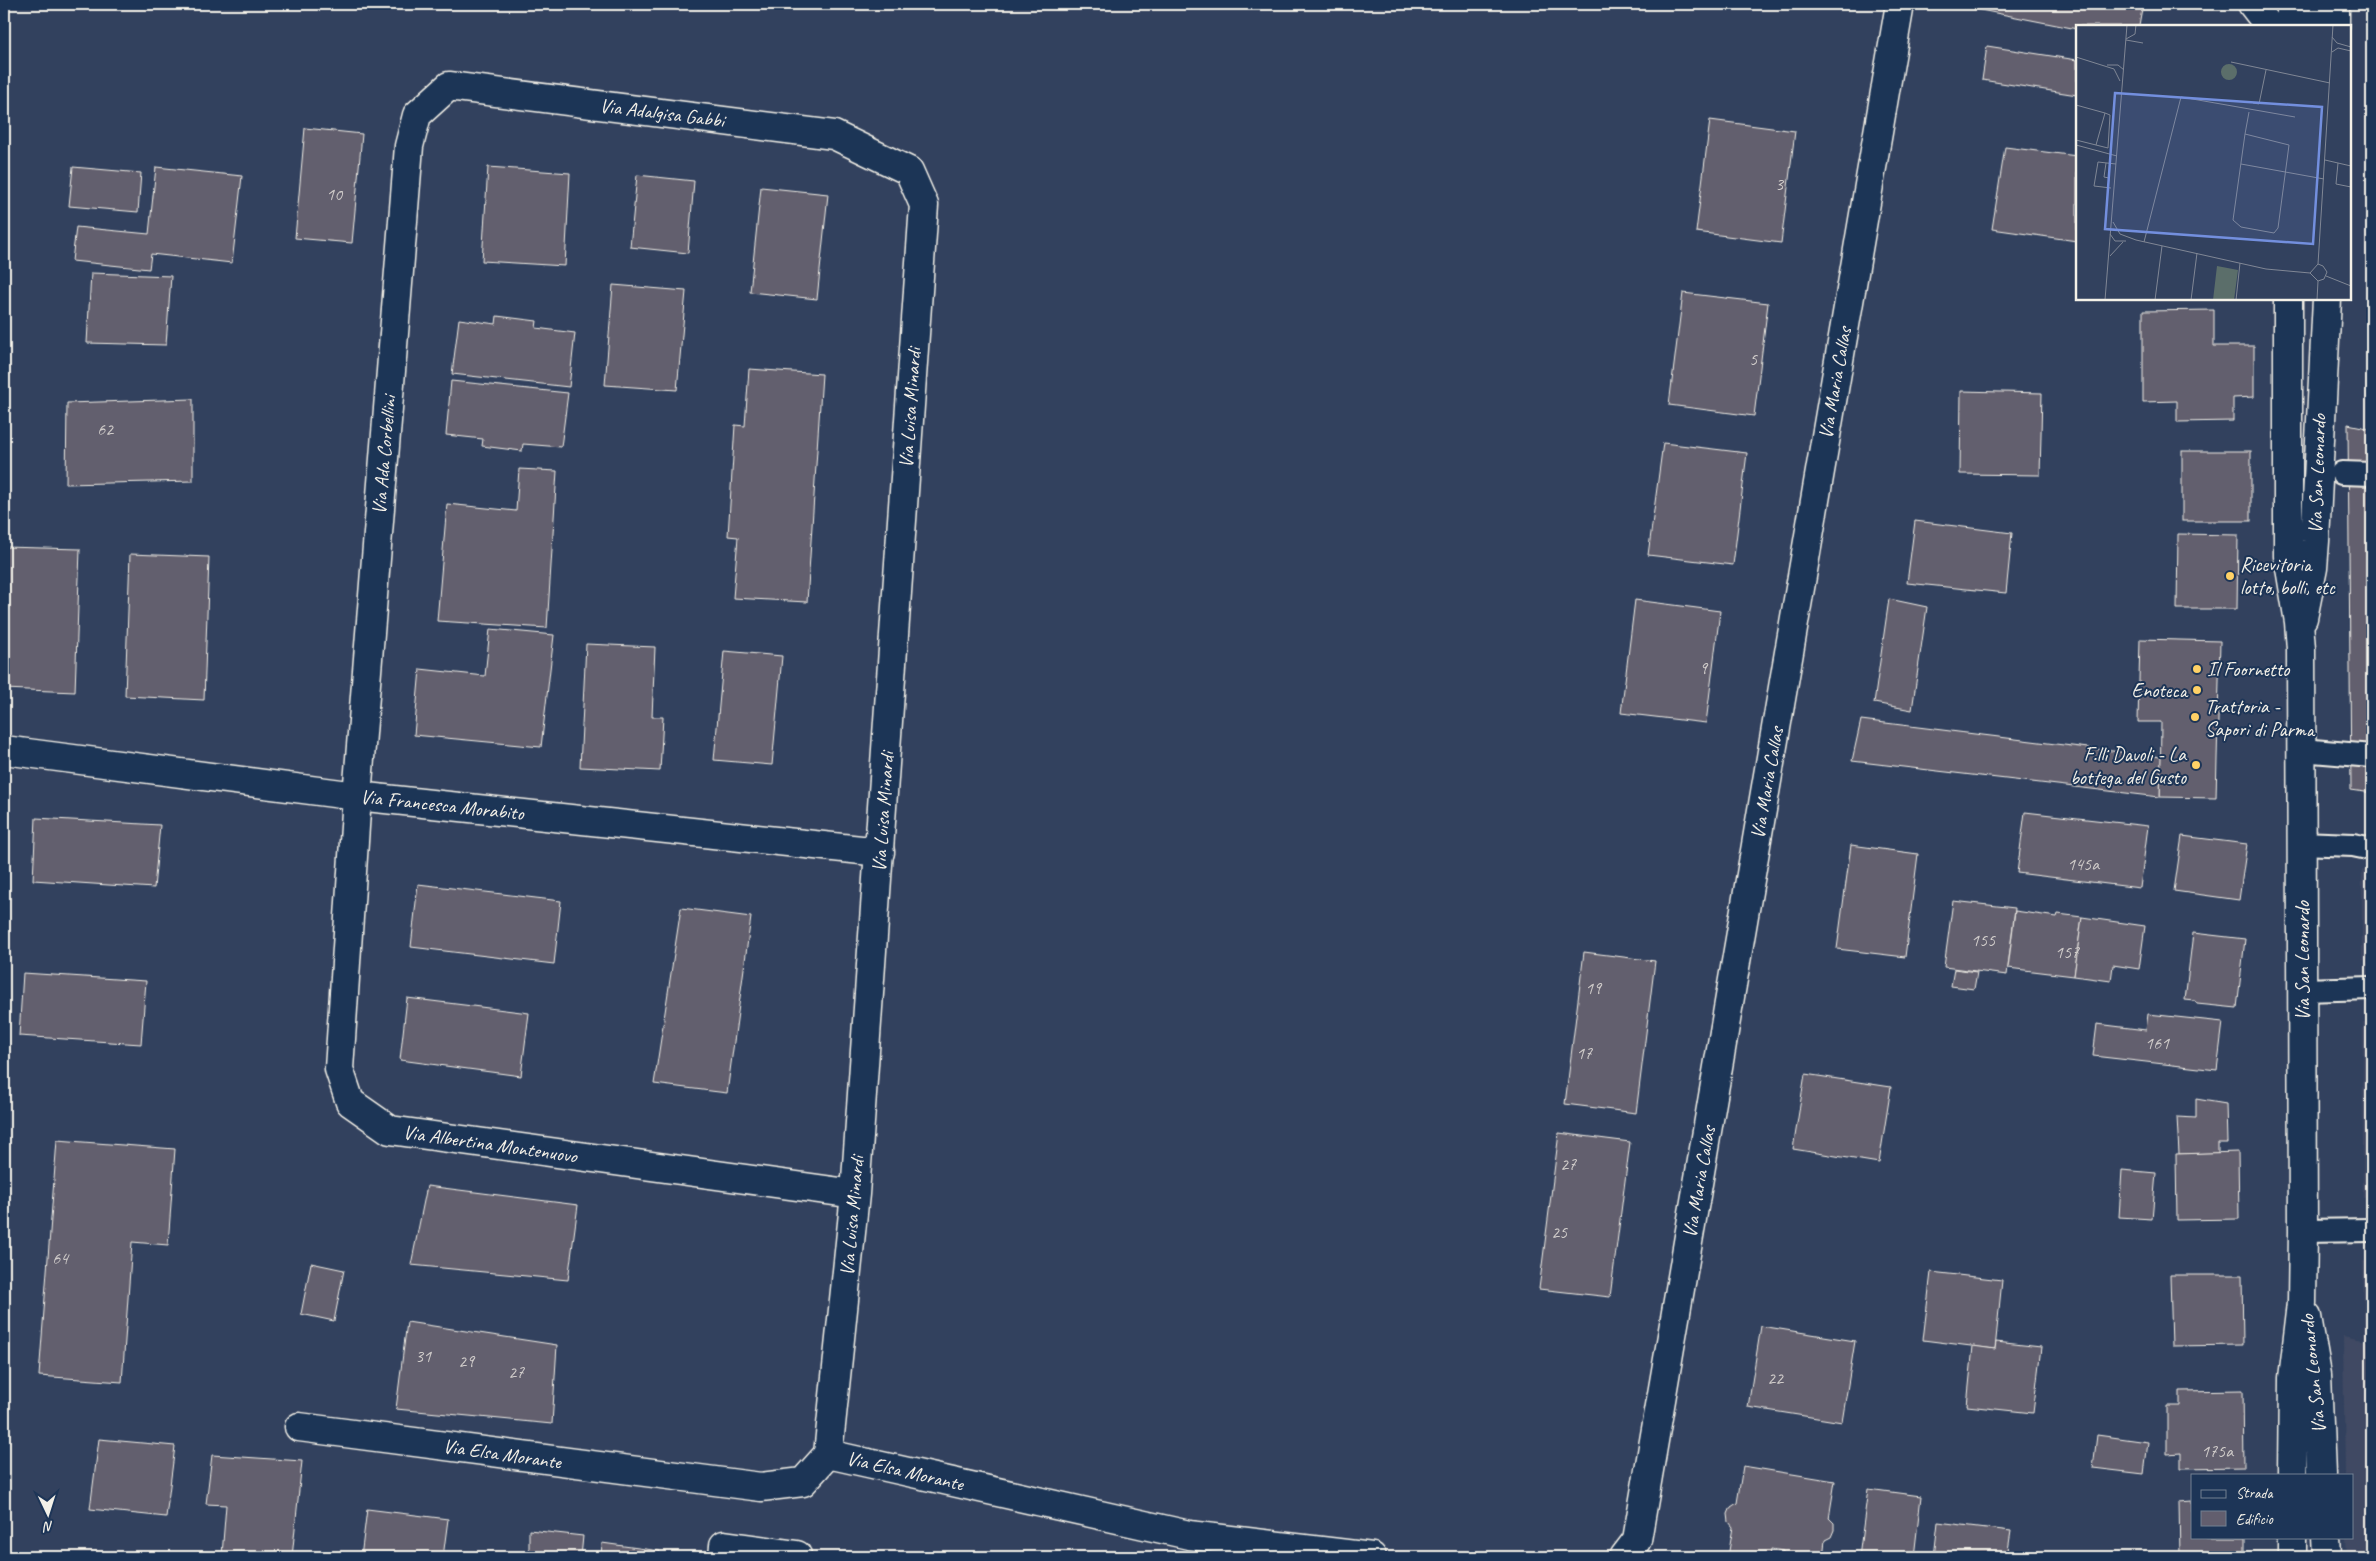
<svg xmlns="http://www.w3.org/2000/svg" width="2376" height="1561" font-family="Caveat,sans-serif">
  <rect width="100%" height="100%" fill="#32415e"/>
  <filter id="ink" filterUnits="userSpaceOnUse"><feTurbulence type="fractalNoise" baseFrequency=".02" numOctaves="2"/><feDisplacementMap in="SourceGraphic" scale="10" xChannelSelector="R" yChannelSelector="G"/><feConvolveMatrix kernelMatrix="1 2 1 2 8 2 1 2 1" color-interpolation-filters="sRGB"/></filter>
  <g filter="url(#ink)">
    <g fill="#404a63">
      <path d="M2362 870 2372 872V960H2362Z"/>
      <rect x="2363" y="1023" width="9" height="175"/>
      <path d="M2363 1261H2372V1339L2364 1338Z"/>
      <path d="M2343 1336 2372 1342V1557H2347L2346 1537H2352V1475H2345Z"/>
    </g>
    <g fill="#625e6e" stroke="#f4f1e8">
      <path d="M2143 4 2139 26H2077V29L1955 5Z"/>
      <path d="M1987 46 2077 60V95L1982 80Z"/>
      <path d="M1710 120 1795 131 1781 243 1696 232Z"/>
      <path d="M305 128 362 134 352 243 295 238Z"/>
      <path d="M2005 147 2077 156V241L1992 229Z"/>
      <path d="M73 167 141 173 138 212 69 206Z"/>
      <path d="M156 167 242 176 232 263 151 254 149 269 72 261 76 227 149 234Z"/>
      <path d="M488 167 570 173 565 266 482 261Z"/>
      <path d="M637 175 694 181 688 253 630 247Z"/>
      <path d="M761 187 828 194 817 299 750 292Z"/>
      <path d="M91 273 171 276 166 345 87 343Z"/>
      <path d="M613 285 686 291 677 390 605 385Z"/>
      <path d="M1683 293 1768 303 1754 416 1669 405Z"/>
      <path d="M2214 310V346H2254V397L2233 398V421L2177 422V401L2143 402V311Z"/>
      <path d="M497 316 537 321 536 328 575 333 569 387 452 374 459 319 496 324Z"/>
      <path d="M749 369 822 374 807 602 733 598 738 537 728 536 735 425 745 426Z"/>
      <path d="M451 381 568 393 561 447 523 444 522 451 482 446 483 439 446 435Z"/>
      <path d="M1961 391 2042 393 2040 475 1960 474Z"/>
      <path d="M193 399V481L66 484 67 403Z"/>
      <path d="M2348 424 2372 429V793L2351 790Z"/>
      <path d="M1663 443 1747 453 1733 565 1648 555Z"/>
      <rect x="2182" y="451" width="69" height="70"/>
      <path d="M519 469 557 471 547 628 437 621 447 504 516 511Z"/>
      <path d="M1915 521 2012 533 2006 593 1907 583Z"/>
      <path d="M2178 534 2238 535 2237 609H2177Z"/>
      <path d="M4 547 80 549 75 692 4 689Z"/>
      <path d="M130 554 209 557 204 700 125 696Z"/>
      <path d="M1889 599 1927 607 1912 710 1874 703Z"/>
      <path d="M1635 600 1720 611 1706 723 1621 713Z"/>
      <path d="M490 629 554 635 541 747 414 735 420 669 485 676Z"/>
      <path d="M2140 639 2220 641 2216 798 2160 797 2161 722H2138Z"/>
      <path d="M586 644 655 647 652 717H663L660 771 580 767Z"/>
      <path d="M724 651 782 656 772 765 714 760Z"/>
      <path d="M1861 720 2161 757 2160 797 1852 761Z"/>
      <path d="M2025 812 2148 826 2140 888 2017 873Z"/>
      <path d="M36 818 160 825 154 888 33 880Z"/>
      <path d="M2182 836 2247 844 2239 900 2174 891Z"/>
      <path d="M1851 845 1918 854 1905 957 1837 949Z"/>
      <path d="M418 884 561 901 554 964 411 947Z"/>
      <path d="M1953 901 2015 908 2007 975 1944 967Z"/>
      <path d="M681 908 751 917 727 1093 654 1084Z"/>
      <path d="M2015 911 2057 917 2058 914 2082 917 2074 976 2008 968Z"/>
      <path d="M2082 917 2145 926 2139 969 2113 965 2111 981 2074 976Z"/>
      <path d="M2193 933 2245 939 2237 1008 2197 1004 2195 1001 2185 1000Z"/>
      <path d="M1584 952 1655 961 1636 1113 1565 1104Z"/>
      <path d="M1954 969 1977 972 1974 989 1951 986Z"/>
      <path d="M23 973 146 981 141 1044 19 1036Z"/>
      <path d="M407 998 529 1013 521 1076 400 1060Z"/>
      <path d="M2148 1014 2223 1022 2217 1070 2093 1056 2097 1024 2146 1030Z"/>
      <path d="M1805 1074 1891 1087 1879 1163 1793 1149Z"/>
      <path d="M2196 1099 2226 1104 2227 1143H2218V1153L2179 1154 2177 1117 2196 1118Z"/>
      <path d="M1559 1133 1630 1142 1610 1297 1539 1289Z"/>
      <path d="M57 1140 175 1149 168 1245 132 1242 122 1382 39 1376Z"/>
      <path d="M2238 1152 2239 1219 2177 1220 2176 1154Z"/>
      <path d="M2122 1170 2156 1173 2152 1219 2119 1217Z"/>
      <path d="M427 1186 578 1205 568 1280 411 1265Z"/>
      <path d="M311 1263 344 1270 334 1321 301 1314Z"/>
      <path d="M1931 1272 2002 1280 1995 1349 1923 1340Z"/>
      <path d="M2170 1275H2242L2243 1345 2172 1346Z"/>
      <path d="M407 1322 557 1345 552 1424 396 1409Z"/>
      <path d="M1761 1326 1855 1341 1842 1422 1748 1407Z"/>
      <path d="M1996 1342 2041 1347 2033 1413 1967 1406 1973 1346 1995 1349Z"/>
      <path d="M2243 1390 2244 1467 2181 1468V1453L2167 1454V1406H2180V1391Z"/>
      <path d="M2097 1435 2148 1442 2144 1474 2093 1468Z"/>
      <path d="M99 1439 175 1446 166 1517 90 1509Z"/>
      <path d="M212 1455 302 1461 292 1557 222 1555 226 1505 206 1504Z"/>
      <path d="M4 1457H7L8 1516H4Z"/>
      <path d="M1743 1466 1835 1481 1829 1518 1834 1523V1530L1831 1537 1825 1540 1823 1557H1782L1783 1551 1771 1549 1770 1557H1728L1733 1527 1729 1522 1728 1514 1731 1507 1737 1503Z"/>
      <path d="M1868 1489 1921 1496 1914 1557H1859Z"/>
      <path d="M2192 1501V1537H2244V1557H2180L2179 1502Z"/>
      <path d="M367 1509 448 1519 443 1557H361Z"/>
      <path d="M1938 1522 2011 1531 2007 1557H1934Z"/>
      <path d="M529 1530 583 1536 581 1557H529Z"/>
      <path d="M602 1543 660 1551 658 1557H601Z"/>
    </g>
    <g fill="none" stroke-linecap="round" stroke-linejoin="round">
      <g stroke="#f4f1e8" stroke-width="26">
        <g id="service">
          <path d="M2342 473 2372 474"/>
          <path d="M2301 750 2372 756"/>
          <path d="M2301 843 2353 845 2372 849"/>
          <path d="M2302 990 2372 988"/>
          <path d="M2303 1231 2372 1230"/>
        </g>
      </g>
      <g stroke="#f4f1e8" stroke-width="31">
        <g id="minor">
          <path d="M2252 4 2269 26"/>
          <path d="M2314 26 2315 4"/>
          <path d="M4 750 357 796 880 852"/>
          <path d="M299 1427 761 1487 803 1482 828 1454 1189 1535 1372 1557"/>
          <path d="M828 1454 855 1194 924 205 909 171 834 135 449 86 417 115 409 146 357 796 339 1069 350 1102 390 1130 855 1194"/>
          <path d="M723 1557 724 1545 797 1555"/>
          <path d="M1624 1557 1637 1540 1900 4"/>
        </g>
      </g>
      <g stroke="#f4f1e8" stroke-width="31">
        <g id="secondary">
          <path d="M2291 26V4"/>
          <path d="M2335 26V4"/>
          <path d="M2288 299V556L2299 622 2301 649 2303 1231 2302 1303 2293 1378 2292 1475"/>
          <path d="M2303 618 2313 568 2315 541 2327 299"/>
          <path d="M2307 1317 2317 1375 2321 1475"/>
          <path d="M2292 1537V1557"/>
          <path d="M2326 1537 2327 1557"/>
        </g>
      </g>
      <use href="#service" stroke="#1d3557" stroke-width="22"/>
      <use href="#minor" stroke="#1d3557" stroke-width="28"/>
      <use href="#secondary" stroke="#1d3557" stroke-width="28"/>
    </g>
  </g>
  <g fill="#ffd166" stroke="#1d3557" stroke-width="2">
    <circle cx="2230" cy="576" r="5"/>
    <circle cx="2197" cy="669" r="5"/>
    <circle cx="2197" cy="690" r="5"/>
    <circle cx="2195" cy="717" r="5"/>
    <circle cx="2196" cy="765" r="5"/>
  </g>
  <g text-anchor="middle" dominant-baseline="central" stroke-width="4" stroke-linejoin="round" paint-order="stroke">
    <g font-size="18" fill="#d0ccca">
      <text x="1779" y="184">3</text>
      <text x="334" y="194">10</text>
      <text x="1753" y="359">5</text>
      <text x="105" y="429">62</text>
      <text x="1703" y="668">9</text>
      <text x="2083" y="864">145a</text>
      <text x="1983" y="940">155</text>
      <text x="2067" y="952">157</text>
      <text x="1593" y="988">19</text>
      <text x="2157" y="1043">161</text>
      <text x="1584" y="1053">17</text>
      <text x="1568" y="1164">27</text>
      <text x="1559" y="1232">25</text>
      <text x="60" y="1258">64</text>
      <text x="423" y="1356">31</text>
      <text x="466" y="1361">29</text>
      <text x="516" y="1372">27</text>
      <text x="1775" y="1378">22</text>
      <text x="2217" y="1451">175a</text>
    </g>
    <g font-size="20" fill="#f4f1e8" stroke="#1d3557">
      <text transform="translate(662 113) rotate(7)">Via Adalgisa Gabbi</text>
      <text transform="translate(1835 383) rotate(-80)">Via Maria Callas</text>
      <text transform="translate(910 408) rotate(-86)">Via Luisa Minardi</text>
      <text transform="translate(384 455) rotate(-85)">Via Ada Corbellini</text>
      <text transform="translate(2317 474) rotate(-88)">Via San Leonardo</text>
      <text transform="translate(1767 783) rotate(-80)">Via Maria Callas</text>
      <text transform="translate(442 805) rotate(6)">Via Francesca Morabito</text>
      <text transform="translate(883 812) rotate(-86)">Via Luisa Minardi</text>
      <text transform="translate(2302 961) rotate(-90)">Via San Leonardo</text>
      <text transform="translate(490 1144) rotate(8)">Via Albertina Montenuovo</text>
      <text transform="translate(1699 1182) rotate(-80)">Via Maria Callas</text>
      <text transform="translate(852 1216) rotate(-85)">Via Luisa Minardi</text>
      <text transform="translate(2313 1374) rotate(-96)">Via San Leonardo</text>
      <text transform="translate(502 1454) rotate(8)">Via Elsa Morante</text>
      <text transform="translate(905 1471) rotate(13)">Via Elsa Morante</text>
    </g>
    <g font-size="20" fill="#f4f1e8" stroke="#1d3557" text-anchor="start">
      <text x="2240" y="564">Ricevitoria<tspan x="2240" dy="23">lotto, bolli, etc</tspan></text>
      <text x="2207" y="669">Il Foornetto</text>
      <text x="2187" y="690" text-anchor="end">Enoteca</text>
      <text x="2205" y="706">Trattoria -<tspan x="2205" dy="23">Sapori di Parma</tspan></text>
      <text x="2186" y="754" text-anchor="end">F.lli Davoli - La<tspan x="2186" dy="23">bottega del Gusto</tspan></text>
    </g>
  </g>
  <g transform="translate(2076 25)">
    <rect width="275" height="275" fill="#32415e"/>
    <path d="M145 47a8 8 0 1 1 16 0a8 8 0 1 1-16 0ZM141 241 162 245 158 275H137Z" fill="#5b6e6a"/>
    <path fill="none" stroke="#808795" stroke-width="1" d="M256 12 261 18 275 22M50 14 59 9 60 0M50 15 67 18M256 27 262 23 275 26M0 32 38 44 44 56M155 37 254 58M31 40H42L48 45M177 78 183 79 190 45M0 80 29 88 20 120M169 109 213 120 202 203 198 208 165 202 157 195 169 109 173 87M0 115 32 123 34 90 29 88M0 120 41 131M249 135 275 141M30 138 28 152 33 153 32 163M262 138 260 159 275 162M165 139 248 154M35 163 18 161 22 137 40 139M37 197 44 209 60 215 190 244 234 248M34 209 39 216H50M68 217 105 72 219 92M34 231 47 217M242 239 257 0M242 239 247 241 251 247 248 254 242 256M242 239 234 248 242 256M250 251 275 261M29 275 51 0M79 275 86 221M115 275 121 228M160 275 164 238M241 275 242 256"/>
    <path fill="#738fde" fill-opacity="0.15" stroke="#738fde" stroke-width="2.5" d="M39 68 246 82 237 219 29 204Z"/>
    <rect width="275" height="275" fill="none" stroke="#f4f1e8" stroke-width="2.5"/>
  </g>
  <rect width="2376" height="1561" fill="none" stroke="#1d3557" stroke-width="20"/>
  <rect x="10" y="10" width="2356" height="1541" fill="none" stroke="#f4f1e8" stroke-width="2" filter="url(#ink)"/>
  <rect x="2191" y="1474" width="162" height="65" fill="#1d3557" stroke="#738091"/>
  <rect x="2201" y="1490" width="25" height="8" fill="#1d3557" stroke="#738091"/>
  <text x="2236" y="1498" font-size="15" fill="#f4f1e8">Strada</text>
  <rect x="2201" y="1511" width="25" height="15" fill="#625e6e" stroke="#738091"/>
  <text x="2236" y="1524" font-size="15" fill="#f4f1e8">Edificio</text>
  <g transform="translate(48 1514) rotate(176)" stroke="#1d3557" stroke-width="4" paint-order="stroke">
  <path d="M0-4L9 19L0 12L-9 19Z" fill="#f4f1e8"/>
  <text y="-8" font-size="14" font-weight="bold" text-anchor="middle" fill="#f4f1e8">N</text>
  </g>
</svg>
